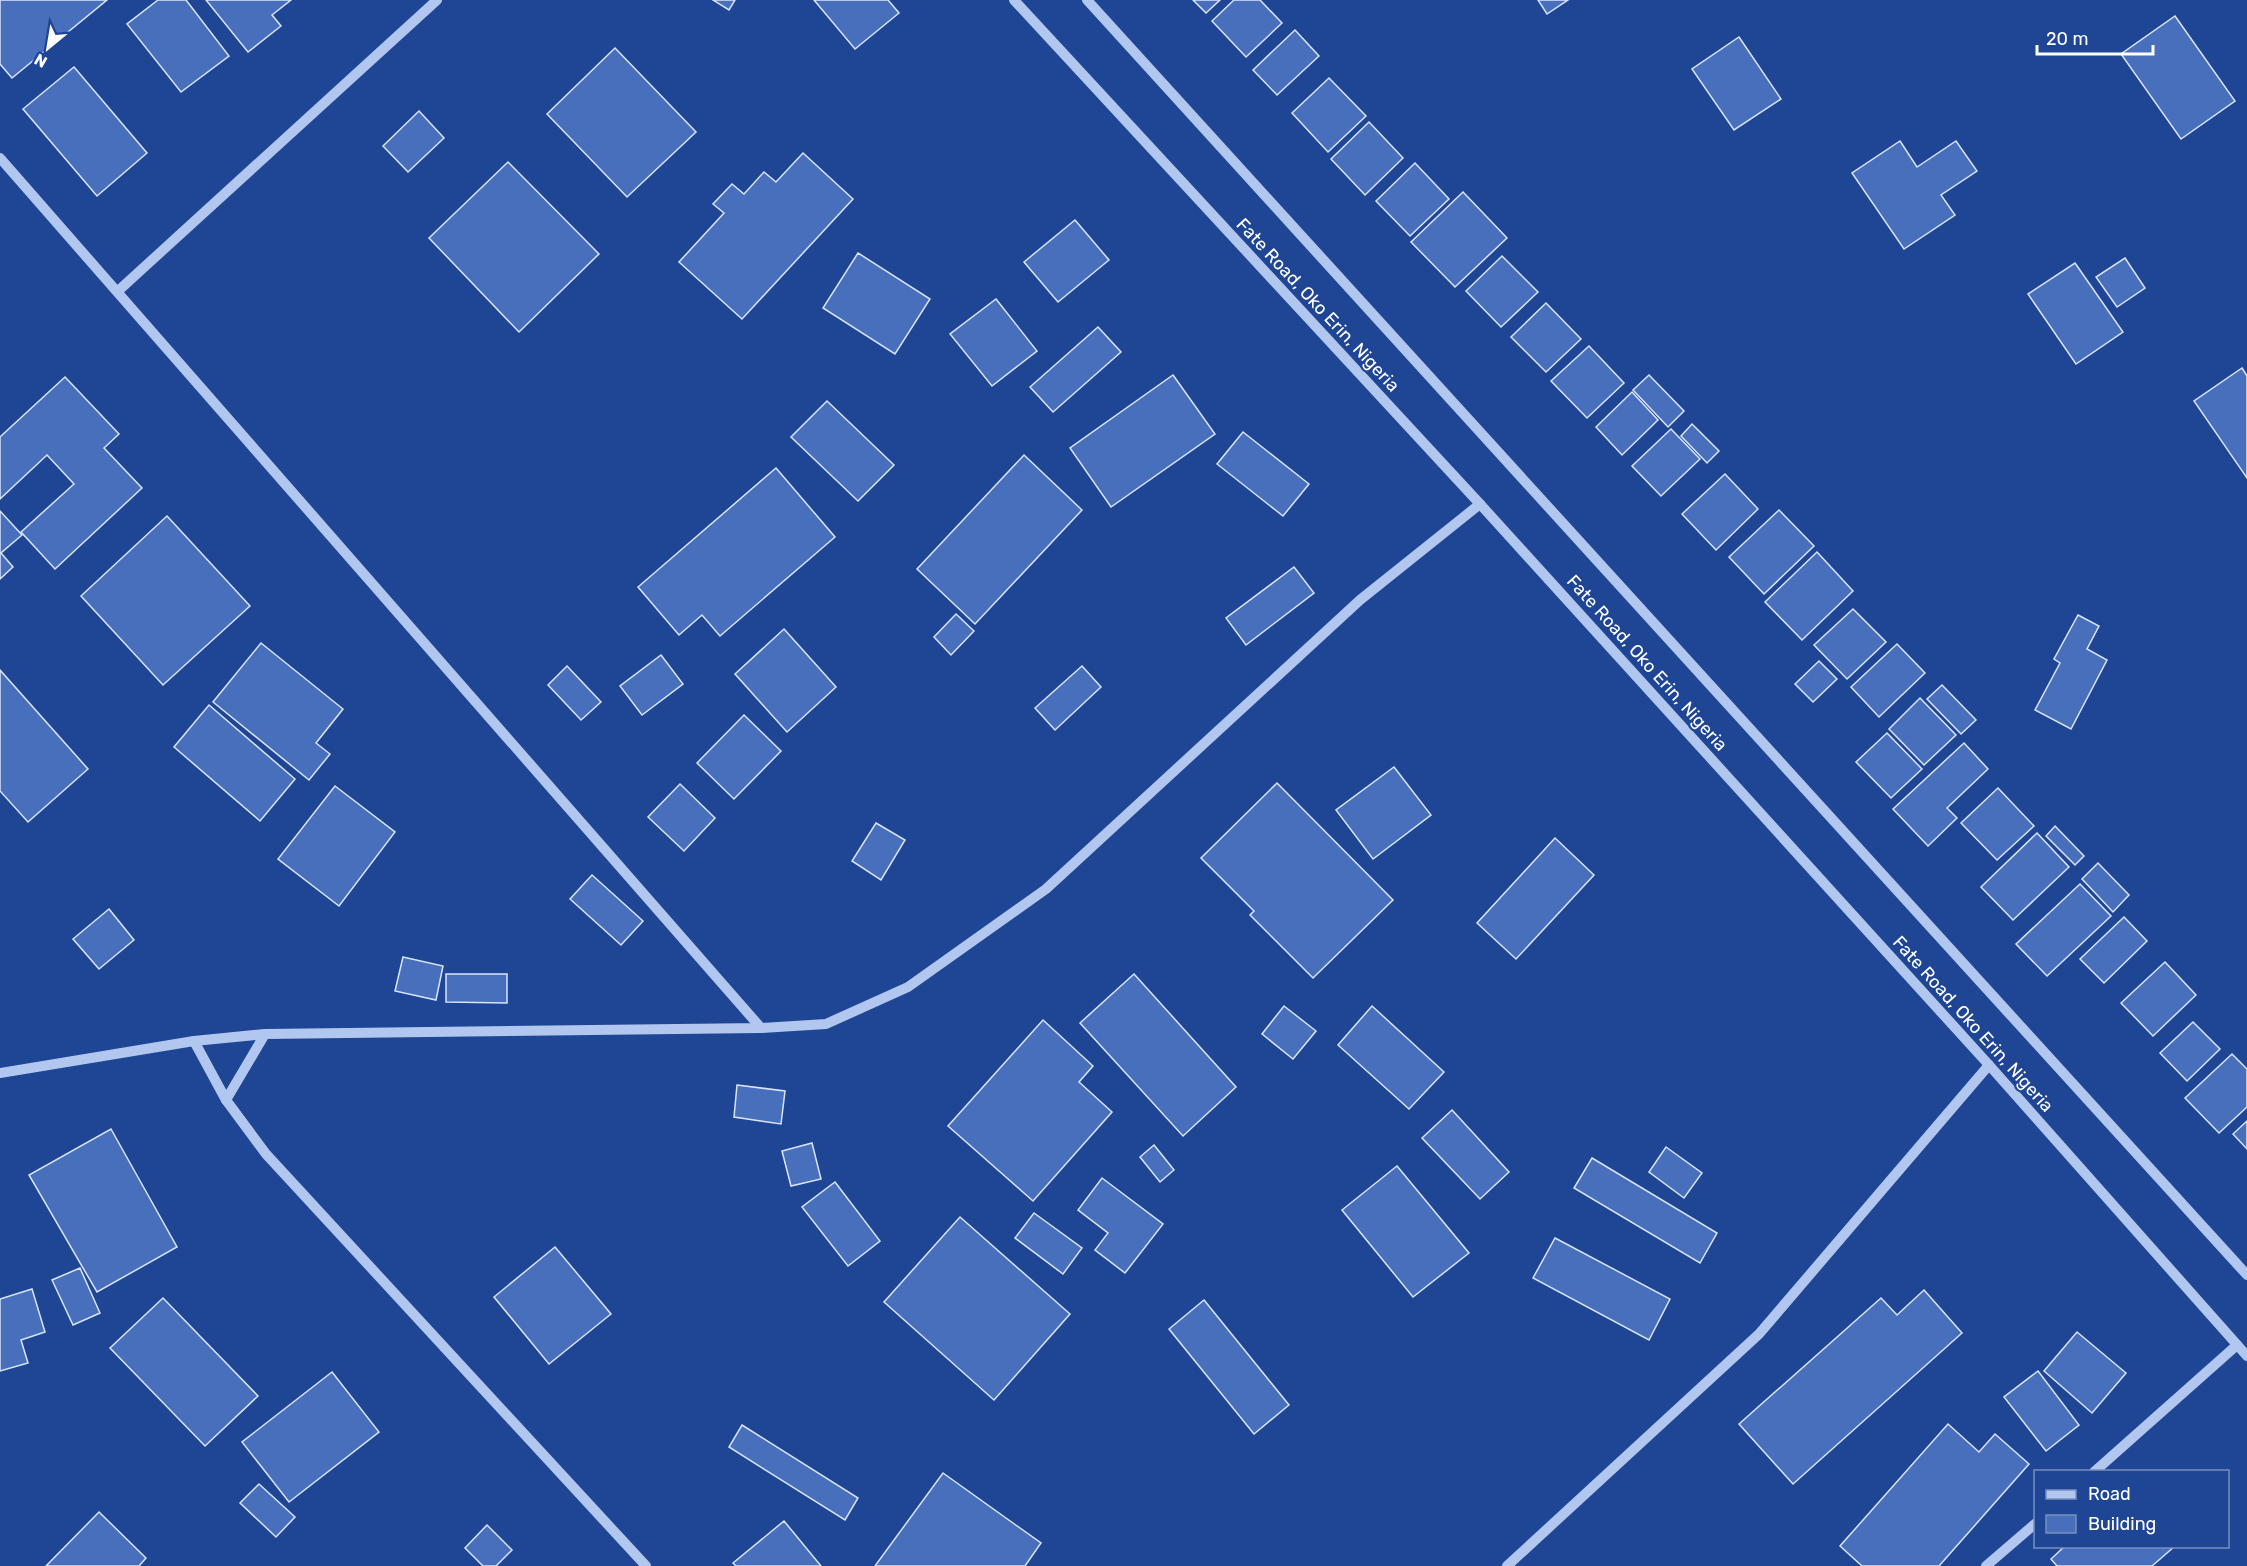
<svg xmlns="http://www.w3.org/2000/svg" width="2247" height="1566" font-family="Rubik,sans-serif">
  <rect width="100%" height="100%" fill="#1f4595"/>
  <g fill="#476fbc" stroke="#d9e4fa" stroke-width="1.5">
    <path d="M0 0H107L12 78 0 64Z"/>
    <path d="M158 0H186L229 56 181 92 127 24Z"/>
    <path d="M206 0H291L272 15 281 26 248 52Z"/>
    <path d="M713 0H735L729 10Z"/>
    <path d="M814 0H888L899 13 855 49Z"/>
    <path d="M1193 0H1220L1206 13Z"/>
    <path d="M1234 0H1260L1282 23 1246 57 1212 21Z"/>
    <path d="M1538 0H1568L1547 14Z"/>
    <path d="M2175 16 2235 101 2181 139 2121 54Z"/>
    <path d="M1295 30 1319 56 1277 95 1253 70Z"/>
    <path d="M1739 37 1781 99 1734 130 1692 69Z"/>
    <path d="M615 48 696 132 627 197 547 114Z"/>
    <path d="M74 67 147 153 97 196 23 109Z"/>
    <path d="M1329 78 1366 116 1328 152 1292 113Z"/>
    <path d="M419 111 444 138 408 172 383 146Z"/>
    <path d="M1369 122 1403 158 1365 195 1331 159Z"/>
    <path d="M1900 141 1917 167 1956 141 1977 171 1941 195 1955 215 1904 249 1852 173Z"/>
    <path d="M803 153 853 199 742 319 679 262 724 213 713 204 732 184 744 194 764 172 776 182Z"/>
    <path d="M508 162 599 254 519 332 429 238Z"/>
    <path d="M1415 163 1449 199 1410 236 1376 201Z"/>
    <path d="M1463 192 1507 238 1455 287 1411 242Z"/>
    <path d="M1075 220 1109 260 1058 302 1024 262Z"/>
    <path d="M858 253 930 299 895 354 823 308Z"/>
    <path d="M1502 256 1538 292 1501 327 1466 291Z"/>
    <path d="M2125 258 2145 288 2117 307 2096 277Z"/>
    <path d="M2075 263 2123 332 2076 364 2028 294Z"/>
    <path d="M996 299 1037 351 992 386 950 334Z"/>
    <path d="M1546 303 1581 339 1546 372 1511 337Z"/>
    <path d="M1098 327 1121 352 1053 412 1030 387Z"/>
    <path d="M1589 346 1624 383 1587 418 1551 381Z"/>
    <path d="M2242 368 2247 376V478L2194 401Z"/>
    <path d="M1173 375 1215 434 1111 507 1070 448Z"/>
    <path d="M1649 375 1684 411 1668 427 1633 390Z"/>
    <path d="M65 377 119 434 104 448 142 488 55 569 21 532 74 484 47 455 0 499V437Z"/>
    <path d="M1632 392 1658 420 1622 455 1596 427Z"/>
    <path d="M827 401 894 465 858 501 791 437Z"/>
    <path d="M1692 424 1719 451 1707 463 1681 436Z"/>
    <path d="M1671 429 1700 459 1661 496 1632 466Z"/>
    <path d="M1243 432 1309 484 1283 516 1217 464Z"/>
    <path d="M1024 455 1082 510 975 624 917 569Z"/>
    <path d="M776 468 835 537 720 636 702 615 679 635 638 587Z"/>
    <path d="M1725 474 1758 509 1716 550 1682 514Z"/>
    <path d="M1779 510 1814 546 1764 594 1729 557Z"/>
    <path d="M0 511 22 535 1 553 13 567 0 579Z"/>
    <path d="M167 516 250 606 163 685 81 596Z"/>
    <path d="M1817 552 1853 591 1802 640 1765 602Z"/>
    <path d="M1294 567 1314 593 1246 645 1226 618Z"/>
    <path d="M1853 609 1886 642 1847 679 1814 645Z"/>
    <path d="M956 614 974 631 951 655 934 637Z"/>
    <path d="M2078 615 2099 626 2087 649 2107 660 2071 729 2035 710 2060 663 2054 659Z"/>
    <path d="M784 629 836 687 787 732 735 674Z"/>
    <path d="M261 643 343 709 316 743 330 754 309 780 213 702Z"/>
    <path d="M1897 644 1925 673 1879 717 1851 687Z"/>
    <path d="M661 655 683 684 642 715 620 686Z"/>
    <path d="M1819 661 1837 679 1813 702 1795 684Z"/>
    <path d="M567 666 601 702 581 720 548 685Z"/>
    <path d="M1082 666 1101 687 1055 730 1035 708Z"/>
    <path d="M0 670 88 769 28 822 0 791Z"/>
    <path d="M1942 685 1976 720 1961 734 1927 699Z"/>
    <path d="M1920 698 1956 735 1924 765 1889 729Z"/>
    <path d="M209 705 295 779 260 821 174 747Z"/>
    <path d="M744 715 781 751 734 799 697 763Z"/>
    <path d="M1887 733 1922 769 1891 798 1856 762Z"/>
    <path d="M1964 743 1988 769 1947 808 1957 818 1928 846 1893 809Z"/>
    <path d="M1394 767 1431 815 1373 859 1336 810Z"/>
    <path d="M1277 783 1393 900 1313 978 1250 915 1254 911 1201 858Z"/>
    <path d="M680 784 715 818 684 851 648 817Z"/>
    <path d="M335 786 395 832 339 906 278 859Z"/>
    <path d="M1998 788 2034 826 1997 860 1961 823Z"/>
    <path d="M876 823 905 840 881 880 852 861Z"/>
    <path d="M2055 826 2084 856 2075 865 2046 836Z"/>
    <path d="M2037 833 2069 867 2013 920 1981 887Z"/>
    <path d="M1555 838 1594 875 1516 959 1477 923Z"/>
    <path d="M2098 863 2129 895 2113 912 2082 879Z"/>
    <path d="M592 875 643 921 621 945 570 899Z"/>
    <path d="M2080 884 2111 916 2047 976 2016 944Z"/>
    <path d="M109 909 134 940 99 969 73 939Z"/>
    <path d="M2124 917 2147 941 2104 983 2080 959Z"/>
    <path d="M403 957 443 966 436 1000 395 991Z"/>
    <path d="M2165 962 2196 995 2153 1036 2121 1003Z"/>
    <path d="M446 974H507V1003L446 1002Z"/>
    <path d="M1134 974 1236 1087 1183 1136 1080 1023Z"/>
    <path d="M1284 1006 1316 1031 1293 1059 1262 1034Z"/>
    <path d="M1372 1006 1444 1072 1409 1109 1338 1045Z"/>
    <path d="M1043 1020 1093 1066 1079 1082 1112 1112 1033 1201 948 1126Z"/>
    <path d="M2193 1022 2220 1049 2187 1081 2160 1053Z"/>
    <path d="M2232 1054 2247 1069V1107L2219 1133 2185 1098Z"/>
    <path d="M737 1085 785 1091 781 1124 734 1117Z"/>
    <path d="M1452 1110 1509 1172 1480 1199 1422 1138Z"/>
    <path d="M2247 1121V1149L2233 1134Z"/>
    <path d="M111 1129 177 1247 97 1292 29 1175Z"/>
    <path d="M812 1143 821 1179 791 1186 782 1151Z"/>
    <path d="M1154 1145 1174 1170 1160 1182 1140 1157Z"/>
    <path d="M1666 1147 1702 1173 1684 1198 1649 1172Z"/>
    <path d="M1592 1158 1717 1233 1700 1263 1574 1188Z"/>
    <path d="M1397 1166 1469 1253 1413 1297 1342 1210Z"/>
    <path d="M1102 1178 1163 1224 1125 1273 1095 1250 1108 1233 1078 1210Z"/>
    <path d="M835 1182 880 1241 848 1266 802 1207Z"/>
    <path d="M1034 1213 1082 1248 1063 1274 1015 1238Z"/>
    <path d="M960 1217 1070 1314 994 1400 884 1302Z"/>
    <path d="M1555 1238 1670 1299 1649 1340 1533 1278Z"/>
    <path d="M555 1247 611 1314 549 1364 494 1297Z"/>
    <path d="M80 1268 100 1313 73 1325 52 1280Z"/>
    <path d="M32 1289 45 1332 21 1340 28 1363 0 1371V1299Z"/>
    <path d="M1924 1290 1962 1333 1793 1484 1739 1424 1881 1298 1897 1315Z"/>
    <path d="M163 1298 258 1396 205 1446 110 1348Z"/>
    <path d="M1204 1300 1289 1405 1254 1434 1169 1329Z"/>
    <path d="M2077 1332 2126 1373 2092 1413 2044 1371Z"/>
    <path d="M2038 1371 2079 1425 2046 1451 2004 1397Z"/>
    <path d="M332 1372 379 1432 289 1502 242 1442Z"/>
    <path d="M1948 1424 1979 1452 1995 1434 2029 1464 1939 1566H1862L1840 1546Z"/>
    <path d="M742 1425 858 1498 845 1520 729 1447Z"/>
    <path d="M943 1473 1041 1543 1025 1566H875Z"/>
    <path d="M259 1484 295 1517 276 1537 240 1503Z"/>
    <path d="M99 1512 146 1558 139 1566H46Z"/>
    <path d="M784 1521 821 1566H736L733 1563Z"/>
    <path d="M487 1525 512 1550 496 1566H483L465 1548Z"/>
    <path d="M2065 1546H2175L2152 1566H2057L2051 1559Z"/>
  </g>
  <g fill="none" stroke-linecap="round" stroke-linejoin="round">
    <g stroke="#b2c7ef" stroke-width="10">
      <path d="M1014 0 1480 504 1989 1065 2247 1356"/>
      <path d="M1087 0 2247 1275"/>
      <path d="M0 158 761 1028"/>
      <path d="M118 291 437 0"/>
      <path d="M194 1041 226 1100 266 1154 646 1566"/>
      <path d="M0 1073 194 1041 265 1034 761 1028 826 1024 908 987 1046 889 1360 600 1480 504"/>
      <path d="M226 1100 265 1034"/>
      <path d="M2094 1472 2237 1345"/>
      <path d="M1507 1566 1759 1334 1989 1065"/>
      <path d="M1986 1566 2036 1523"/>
    </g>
  </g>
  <g text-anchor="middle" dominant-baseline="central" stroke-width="4.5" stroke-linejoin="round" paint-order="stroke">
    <g font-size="18" fill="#fff" stroke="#1f4595">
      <text transform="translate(1318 305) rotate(47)">Fate Road, Oko Erin, Nigeria</text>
      <text transform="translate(1647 663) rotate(48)">Fate Road, Oko Erin, Nigeria</text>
      <text transform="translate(1973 1024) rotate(48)">Fate Road, Oko Erin, Nigeria</text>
    </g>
  </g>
  <rect x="2034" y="1470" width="195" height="78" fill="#1f4595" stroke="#798fbf" stroke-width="1.5"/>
  <rect x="2046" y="1490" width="30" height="9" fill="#b2c7ef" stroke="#798fbf" stroke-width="1.5"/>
  <text x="2088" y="1500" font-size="18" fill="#ffffff">Road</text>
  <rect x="2046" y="1515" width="30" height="18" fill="#476fbc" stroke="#798fbf" stroke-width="1.5"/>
  <text x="2088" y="1530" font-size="18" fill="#ffffff">Building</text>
  <g transform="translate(48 48) rotate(210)" stroke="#1f4595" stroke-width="4.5" paint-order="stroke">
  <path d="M0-4.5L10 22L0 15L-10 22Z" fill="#ffffff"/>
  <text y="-9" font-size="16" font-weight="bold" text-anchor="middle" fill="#ffffff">N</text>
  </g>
  <path d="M2037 45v9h116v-9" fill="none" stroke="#ffffff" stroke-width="3"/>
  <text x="2046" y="45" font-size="18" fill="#ffffff" stroke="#1f4595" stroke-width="4.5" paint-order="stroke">20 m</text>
</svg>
